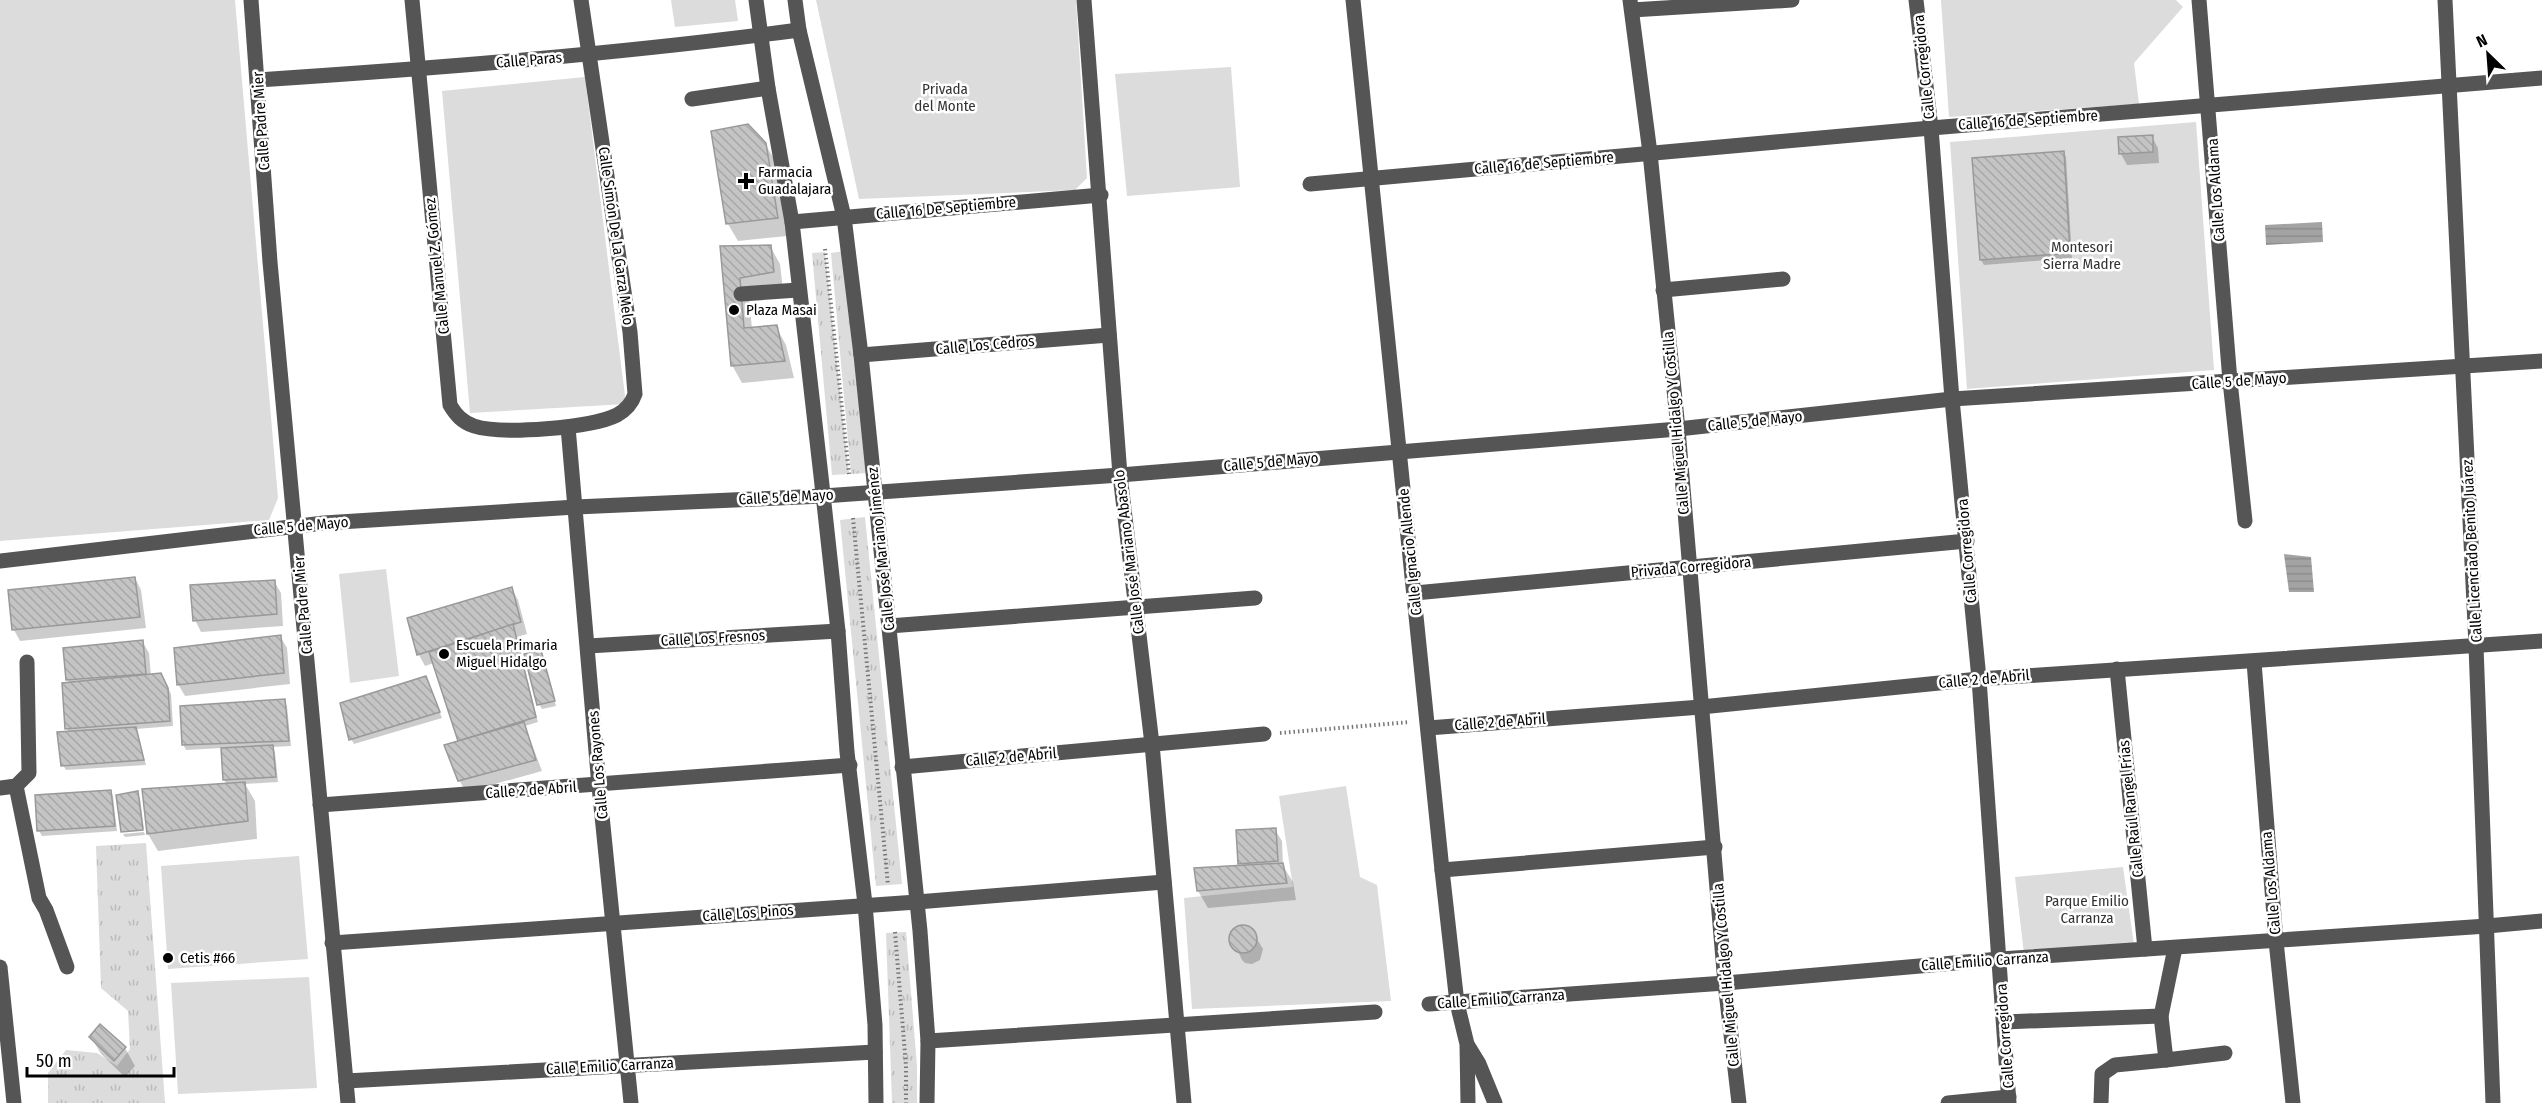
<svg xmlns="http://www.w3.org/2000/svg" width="2542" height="1103" font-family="'Fira Sans Condensed',sans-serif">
  <defs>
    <pattern id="grass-tufts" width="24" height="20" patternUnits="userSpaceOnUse" patternTransform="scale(1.5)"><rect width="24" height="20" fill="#dcdcdc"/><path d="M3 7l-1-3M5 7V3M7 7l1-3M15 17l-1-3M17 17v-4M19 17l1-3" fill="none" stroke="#bbb"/></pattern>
    <pattern id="water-rules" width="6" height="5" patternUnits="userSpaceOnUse" patternTransform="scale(1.5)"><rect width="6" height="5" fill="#a3a3a3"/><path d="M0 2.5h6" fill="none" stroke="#8b8b8b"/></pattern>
    <pattern id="building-back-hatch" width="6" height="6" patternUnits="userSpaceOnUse" patternTransform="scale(1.5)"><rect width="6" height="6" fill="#c4c4c4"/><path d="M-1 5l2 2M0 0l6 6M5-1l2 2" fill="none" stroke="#a7a7a7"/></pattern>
  </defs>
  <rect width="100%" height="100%" fill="#fff"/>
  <g fill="url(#grass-tufts)">
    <path d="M844 251 868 473 851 474 831 253Z"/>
    <path d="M825 252 849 474 832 475 812 253Z"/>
    <path d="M865 517 902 884 876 886 840 520Z"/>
    <path d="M146 843 165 1103H48V1073L66 1050 97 1053 117 1066 130 1049 128 1011 101 988 96 846Z"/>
    <path d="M906 932 917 1066V1103H892L886 933Z"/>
  </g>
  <g fill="#dcdcdc">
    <path d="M0 0H235L278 498 269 520 0 541Z"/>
    <path d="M671 0H735L738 21 675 27Z"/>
    <path d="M816 0H1076L1087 178 1075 190 859 199Z"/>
    <path d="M1941 0H2176L2183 7 2134 63 2139 104 1949 117Z"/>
    <path d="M1231 67 1240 187 1127 196 1115 74Z"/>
    <path d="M585 77 626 404 470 413 442 91Z"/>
    <path d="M2196 122 2214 370 1967 389 1950 142Z"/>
    <path d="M386 569 399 676 350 683 339 574Z"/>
    <path d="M1346 786 1360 877 1377 885 1391 1001 1192 1009 1184 898 1293 887 1279 796Z"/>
    <path d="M299 856 308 959 168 969 161 866Z"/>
    <path d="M2123 867 2134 945 2024 954 2015 877Z"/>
    <path d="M309 977 317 1088 178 1094 171 983Z"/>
  </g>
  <g fill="url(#water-rules)">
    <path d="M2322 222 2323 242 2266 245 2265 225Z"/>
    <path d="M2284 554 2311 557 2314 592H2289Z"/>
  </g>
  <g fill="#0003">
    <path d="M2152 137 2158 148 2159 163 2127 165 2121 154Z"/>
    <path d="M765 144 776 162 787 236 738 241 728 224Z"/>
    <path d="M2063 152 2066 157 2072 258 1984 265 1981 260Z"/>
    <path d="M770 246 780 264 783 290 749 296 752 329 776 327 786 345 794 378 742 383 732 365 721 247Z"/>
    <path d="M135 578 141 590 146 628 20 641 14 630 10 592Z"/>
    <path d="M274 581 281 593 283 626 201 632 195 620Z"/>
    <path d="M512 589 518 600 527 634 517 637 538 722 525 726 542 771 466 792 459 780 460 742 434 663 425 666 419 655 408 619Z"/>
    <path d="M280 636 287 648 290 684 185 696 178 684Z"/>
    <path d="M142 641 149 653 151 676 164 680 171 694 173 726 136 729 146 765 66 770 63 765 68 732 63 684 69 683 67 679Z"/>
    <path d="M541 652 556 706 542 709 539 704Z"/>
    <path d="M428 683 442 718 354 744 351 739Z"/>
    <path d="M284 701 287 706 291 746 272 747 275 752 278 782 245 784 255 801 257 839 158 851 148 834 227 785 224 780 222 748 186 750 183 744Z"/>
    <path d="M110 791 113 796 117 831 42 836 39 831Z"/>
    <path d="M137 793 140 798 144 829 122 831Z"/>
    <path d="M1275 830 1282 841 1283 866 1293 882 1296 900 1208 908 1198 891 1196 870 1242 867 1238 832Z"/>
    <path d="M144 832 145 835 125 837 123 834Z"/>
    <path d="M1243 926 1251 929 1263 949 1260 960 1252 964 1245 963 1242 960 1231 936 1235 929Z"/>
    <path d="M91 1037 125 1048 135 1066 125 1077 101 1054Z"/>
  </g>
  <g fill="url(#building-back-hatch)" stroke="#999" stroke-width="1.5">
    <path d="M748 124 766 143 778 218 726 224 711 131Z"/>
    <path d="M2153 135V152L2119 154 2118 137Z"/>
    <path d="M2064 151 2070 253 1980 260 1972 158Z"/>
    <path d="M771 245 774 272 740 278 744 328 777 325 785 361 731 366 720 246Z"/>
    <path d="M135 577 140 617 12 630 8 590Z"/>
    <path d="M275 580 277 614 193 621 190 585Z"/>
    <path d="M512 587 521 622 417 655 407 618Z"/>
    <path d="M513 624 536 717 458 741 429 652Z"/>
    <path d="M281 635 284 673 177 685 174 648Z"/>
    <path d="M143 640 146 674 66 680 63 648Z"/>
    <path d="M541 650 555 701 537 705 524 654Z"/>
    <path d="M161 673 168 688 170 721 65 729 62 683Z"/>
    <path d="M426 676 440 712 349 740 340 703Z"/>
    <path d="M285 699 289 741 182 745 180 706Z"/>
    <path d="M524 722 536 760 458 781 444 745Z"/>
    <path d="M136 727 144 760 61 766 57 732Z"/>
    <path d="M273 745 276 777 223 780 221 748Z"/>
    <path d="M245 782 248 821 147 834 142 789Z"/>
    <path d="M111 790 115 826 37 831 35 795Z"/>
    <path d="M138 791 143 830 121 832 116 795Z"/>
    <path d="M1276 828 1278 861 1238 864 1236 830Z"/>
    <path d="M1283 863 1287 883 1197 891 1194 868Z"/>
    <circle cx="1243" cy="939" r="14"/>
    <path d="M100 1024 126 1047 114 1061 89 1037Z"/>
  </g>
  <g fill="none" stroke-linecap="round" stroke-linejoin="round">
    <g stroke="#777" stroke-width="4" stroke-dasharray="1.5 3" stroke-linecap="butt">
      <path d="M825 249 849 474"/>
      <path d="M853 518 888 885"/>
      <path d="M1280 733 1410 722"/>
      <path d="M895 932 906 1066V1103"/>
    </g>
    <g stroke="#555" stroke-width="15">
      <path d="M251 0 270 262 348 1103"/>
      <path d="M412 0 450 405C456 415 462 422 474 426 502 435 591 428 617 415 626 410 632 403 635 394L630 332 581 0"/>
      <path d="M756 0 768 88 792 222 821 476 838 631 847 752 865 904 875 1025 876 1103"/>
      <path d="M795 0 799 30 844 217 861 355 920 931 928 1041 927 1103"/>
      <path d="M1084 0 1120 475 1152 744 1184 1103"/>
      <path d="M1353 0 1442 870 1457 1003 1467 1044 1468 1103"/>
      <path d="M1630 0 1650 153 1678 429 1725 983 1739 1103"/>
      <path d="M1916 0 1931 128 1952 399 1979 679 2009 1103"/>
      <path d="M2199 0 2230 381 2245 521"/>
      <path d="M2445 0 2476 646 2493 1103"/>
      <path d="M1632 10 1792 0"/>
      <path d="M258 80C439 68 619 54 799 30"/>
      <path d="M692 99 768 88"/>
      <path d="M1310 184 1931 128 2542 78"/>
      <path d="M792 222 1101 195"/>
      <path d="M1663 290 1783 279"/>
      <path d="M741 294 798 290"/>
      <path d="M861 355 1109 335"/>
      <path d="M568 427 599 786 631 1103"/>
      <path d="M0 561 324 523 576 507 823 496 1120 475 1678 429 1952 399 2542 361"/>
      <path d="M1415 593 1967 541"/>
      <path d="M889 626 1255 598"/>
      <path d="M588 646 838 631"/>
      <path d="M2254 662 2276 941 2293 1103"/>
      <path d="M2117 669 2145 949"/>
      <path d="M1428 728 1701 707 1979 679 2542 641"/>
      <path d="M902 767 1264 734"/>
      <path d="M16 786 39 898 46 910 67 967"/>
      <path d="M0 788 16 786 29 773 27 662"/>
      <path d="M320 805 850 765"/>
      <path d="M1442 870 1715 847"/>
      <path d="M332 943 917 902 1164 882"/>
      <path d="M0 967 14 1103"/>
      <path d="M1429 1004 1725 983 2000 959 2487 926 2542 921"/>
      <path d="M2161 1016 2166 1060 2225 1053"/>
      <path d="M2004 1022 2161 1016 2175 948"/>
      <path d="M928 1041 1375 1012"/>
      <path d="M1468 1046 1479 1064 1495 1103"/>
      <path d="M346 1081 875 1052"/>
      <path d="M1948 1103 2009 1097"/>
      <path d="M2101 1103 2102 1074 2115 1065 2166 1060"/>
    </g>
  </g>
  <g fill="#000" stroke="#fff" stroke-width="2">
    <path d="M743 172h6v6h6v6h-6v6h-6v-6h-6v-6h6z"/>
    <circle cx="734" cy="310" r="6"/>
    <circle cx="444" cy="654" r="6"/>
    <circle cx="168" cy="958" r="6"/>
  </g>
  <g text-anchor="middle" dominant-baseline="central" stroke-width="5" stroke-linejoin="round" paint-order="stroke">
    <g font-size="15" fill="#000" stroke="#fff">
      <text transform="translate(529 60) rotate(-5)">Calle Paras</text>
      <text transform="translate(1924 67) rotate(-96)">Calle Corregidora</text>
      <text transform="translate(2028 120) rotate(-4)">Calle 16 de Septiembre</text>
      <text transform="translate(261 121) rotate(-94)">Calle Padre Mier</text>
      <text transform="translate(1544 163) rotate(-5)">Calle 16 de Septiembre</text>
      <text transform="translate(2216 190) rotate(-94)">Calle Los Aldama</text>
      <text transform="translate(946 208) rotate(-5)">Calle 16 De Septiembre</text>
      <text transform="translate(616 236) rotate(82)">Calle Simón De La Garza Melo</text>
      <text transform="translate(437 266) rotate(-96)">Calle Manuel Z. Gómez</text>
      <text transform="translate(985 345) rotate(-5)">Calle Los Cedros</text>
      <text transform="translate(2239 381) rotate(-4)">Calle 5 de Mayo</text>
      <text transform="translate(1755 421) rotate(-6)">Calle 5 de Mayo</text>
      <text transform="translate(1676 423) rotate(-95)">Calle Miguel Hidalgo Y Costilla</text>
      <text transform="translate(1271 462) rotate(-5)">Calle 5 de Mayo</text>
      <text transform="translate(786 497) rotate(-3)">Calle 5 de Mayo</text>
      <text transform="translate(301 526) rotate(-5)">Calle 5 de Mayo</text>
      <text transform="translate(881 549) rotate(-96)">Calle José Mariano Jiménez</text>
      <text transform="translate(1967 551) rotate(-95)">Calle Corregidora</text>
      <text transform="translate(2472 551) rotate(-93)">Calle Licenciado Benito Juárez</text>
      <text transform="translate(1129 552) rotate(-97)">Calle José Mariano Abasolo</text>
      <text transform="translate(1410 552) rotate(-96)">Calle Ignacio Allende</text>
      <text transform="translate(1691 567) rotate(-5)">Privada Corregidora</text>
      <text transform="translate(303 605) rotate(-95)">Calle Padre Mier</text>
      <text transform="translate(713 638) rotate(-3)">Calle Los Fresnos</text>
      <text transform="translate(1984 679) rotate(-5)">Calle 2 de Abril</text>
      <text transform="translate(1500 722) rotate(-4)">Calle 2 de Abril</text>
      <text transform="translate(1011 757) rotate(-5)">Calle 2 de Abril</text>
      <text transform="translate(598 765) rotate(-95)">Calle Los Rayones</text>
      <text transform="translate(531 790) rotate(-4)">Calle 2 de Abril</text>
      <text transform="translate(2131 809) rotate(-96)">Calle Raúl Rangel Frías</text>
      <text transform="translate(2271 883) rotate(-95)">Calle Los Aldama</text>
      <text transform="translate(748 913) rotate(-4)">Calle Los Pinos</text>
      <text transform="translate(1985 961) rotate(-4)">Calle Emilio Carranza</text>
      <text transform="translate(1726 975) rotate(-95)">Calle Miguel Hidalgo Y Costilla</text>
      <text transform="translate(1501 999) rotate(-4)">Calle Emilio Carranza</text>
      <text transform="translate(2005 1036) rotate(-94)">Calle Corregidora</text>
      <text transform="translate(610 1066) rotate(-3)">Calle Emilio Carranza</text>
    </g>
    <g font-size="15" fill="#333" stroke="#fff">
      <text x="945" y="89">Privada<tspan x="945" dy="17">del Monte</tspan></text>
      <text x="2082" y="247">Montesori<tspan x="2082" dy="17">Sierra Madre</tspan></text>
      <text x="2087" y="901">Parque Emilio<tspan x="2087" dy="17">Carranza</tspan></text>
    </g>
    <g font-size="15" fill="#000" stroke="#fff" text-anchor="start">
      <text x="758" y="172">Farmacia<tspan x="758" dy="17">Guadalajara</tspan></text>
      <text x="746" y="310">Plaza Masai</text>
      <text x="456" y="645">Escuela Primaria<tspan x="456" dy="17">Miguel Hidalgo</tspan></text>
      <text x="180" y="958">Cetis #66</text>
    </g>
  </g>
  <g transform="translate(2488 54) rotate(335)" stroke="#ffffff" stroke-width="4.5" paint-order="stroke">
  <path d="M0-4.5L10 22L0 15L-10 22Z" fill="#000000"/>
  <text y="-9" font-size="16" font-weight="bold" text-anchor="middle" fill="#000000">N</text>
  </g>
  <path d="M27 1067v9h147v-9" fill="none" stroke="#000000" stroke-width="3"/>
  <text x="36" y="1067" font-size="18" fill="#000000" stroke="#ffffff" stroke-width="4.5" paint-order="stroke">50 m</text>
</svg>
